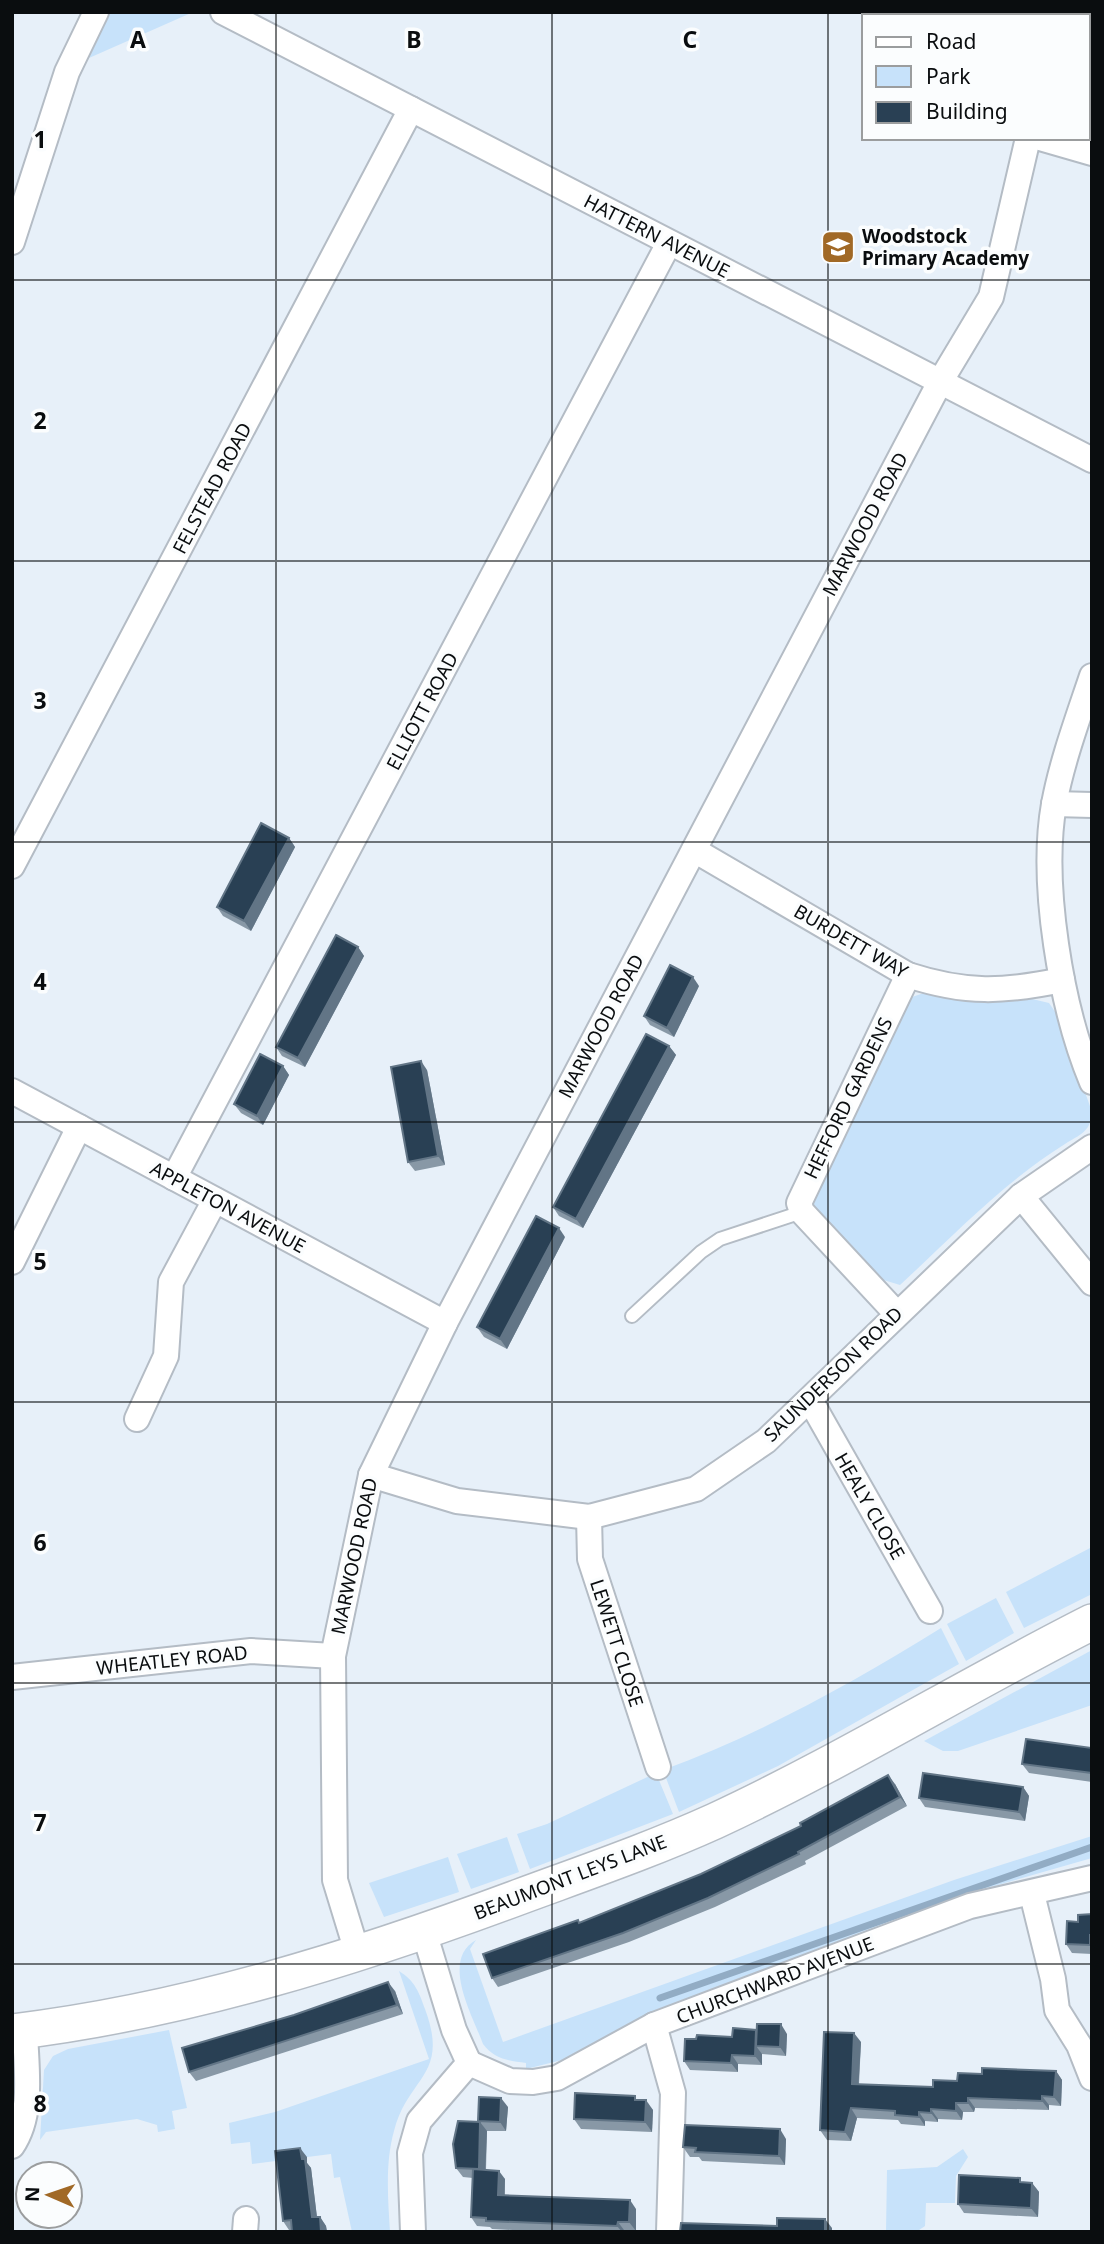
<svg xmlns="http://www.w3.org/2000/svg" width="1104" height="2244" font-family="'Noto Sans',sans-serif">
  <rect width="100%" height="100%" fill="#e7f0f9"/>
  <g fill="#c7e2fa">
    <path d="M110 12H189L191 13 89 58Z"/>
    <path d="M924 993 970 1002 1028 998 1049 1003 1058 1016 1091 1109C1093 1131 1081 1134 1065 1144 1004 1182 953 1236 900 1285L877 1278 803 1197 903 1005 912 997Z"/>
    <path d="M1092 1547V1594L1024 1628 1006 1592Z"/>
    <path d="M996 1598 1014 1633 966 1661 947 1624Z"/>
    <path d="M941 1628 959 1664 778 1766 679 1812 663 1770C761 1734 852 1683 941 1628Z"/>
    <path d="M1092 1650V1705L958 1751H943L924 1741Z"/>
    <path d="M656 1773 673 1814 530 1869 517 1834 547 1824Z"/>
    <path d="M1092 1836V1858L970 1893 751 1974 653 2011 562 2060 526 2069V2063C509 2061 494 2059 483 2044 473 2016 440 1960 476 1940L470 1949 503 2042 954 1880Z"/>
    <path d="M507 1837 519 1872 471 1889 457 1854Z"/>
    <path d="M448 1857 459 1892 384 1917 369 1883Z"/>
    <path d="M399 1971C415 1981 419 1992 425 2009 450 2076 408 2076 394 2131 385 2163 388 2199 390 2232H352L340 2177 334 2178 331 2154 252 2164 250 2142 231 2144 229 2123 275 2112 429 2059Z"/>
    <path d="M169 2030 187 2108 172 2111 175 2129 158 2132 157 2125 137 2119 46 2132 40 2140 44 2070 53 2056 68 2049Z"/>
    <path d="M963 2149 968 2157 956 2176 955 2203H926L925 2226 916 2232H886L887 2170 937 2167Z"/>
  </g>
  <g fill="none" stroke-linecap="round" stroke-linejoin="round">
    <path stroke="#92acc4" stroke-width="7" d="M660 1998 1092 1847"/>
    <g stroke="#b4bcc5" stroke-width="16">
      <path id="lane" d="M632 1316 701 1252 720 1239 802 1212"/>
    </g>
    <g stroke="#b4bcc5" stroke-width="28">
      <g id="street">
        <path d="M223 12 1092 460"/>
        <path d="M1038 16V12"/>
        <path d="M1040 138 1092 153"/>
        <path d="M12 242 67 72 96 12"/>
        <path d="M1092 676C1078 718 1062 761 1054 804 1040 883 1061 1008 1092 1082"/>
        <path d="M1054 804 1092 805"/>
        <path d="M694 850 908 975C966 994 1004 992 1062 980"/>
        <path d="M12 866 411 109"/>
        <path d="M12 1091 445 1323"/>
        <path d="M174 1178 669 243"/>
        <path d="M1021 1196 1092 1283"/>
        <path d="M12 1262 79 1127"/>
        <path d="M896 1313 802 1212 799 1203 908 975"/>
        <path d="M810 1400 930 1611"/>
        <path d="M137 1419 166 1356 171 1282 215 1200"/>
        <path d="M371 1475 457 1501 589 1517 696 1489 766 1441 1021 1196 1092 1147"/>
        <path d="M589 1517 590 1559 658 1767"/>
        <path d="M12 1677 251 1651 333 1656"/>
        <path d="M1032 1894 1053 1979 1057 2010 1079 2045 1092 2078"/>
        <path d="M357 1952 335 1880 333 1656 371 1475 445 1323 940 382 991 297 1028 138"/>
        <path d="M654 2025 673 2093 669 2232"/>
        <path d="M469 2063 510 2081 533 2082 557 2078 654 2025 813 1965 970 1906 1092 1878"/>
        <path d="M12 2146C34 2114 26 2068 25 2031"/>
        <path d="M245 2232 246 2219"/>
        <path d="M413 2232 410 2153 419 2121 469 2063 454 2030 424 1932"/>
      </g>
    </g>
    <g stroke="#b4bcc5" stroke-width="38">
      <path id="secondary" d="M12 2032C186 2011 355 1958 519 1897 584 1873 651 1850 715 1821 844 1761 965 1686 1092 1622"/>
    </g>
    <use href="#lane" stroke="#fff" stroke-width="12"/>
    <use href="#street" stroke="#fff" stroke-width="24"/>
    <use href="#secondary" stroke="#fff" stroke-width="35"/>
  </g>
  <g fill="#8898a6">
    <path d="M289 838 295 847 251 931 223 916 217 907Z"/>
    <path d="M358 947 364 956 305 1067 282 1056 276 1047Z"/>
    <path d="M699 986 674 1037 650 1025 644 1016Z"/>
    <path d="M669 1046 676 1055 583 1228 559 1216 553 1207Z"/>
    <path d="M283 1066 289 1075 263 1125 241 1113 234 1104Z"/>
    <path d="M427 1070 445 1165 415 1171 408 1162Z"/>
    <path d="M565 1237 507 1349 484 1337 477 1327Z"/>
    <path d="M1092 1748V1782L1029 1773 1022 1764Z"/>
    <path d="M895 1784 907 1806 805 1861 806 1864 715 1907 629 1942 498 1987 492 1978 580 1923 701 1874Z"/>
    <path d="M1023 1787 1029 1796 1025 1821 925 1807 919 1798Z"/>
    <path d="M1092 1914V1954L1072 1953 1066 1944 1078 1922Z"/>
    <path d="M395 1991 403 2014 196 2081 189 2072Z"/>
    <path d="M787 2034 786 2056 762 2054V2065L738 2064V2072L690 2070 684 2061 696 2039Z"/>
    <path d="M861 2042 859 2084 933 2087 982 2074 1056 2071 1062 2080 1061 2106 1049 2105V2110L975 2108 974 2112H963L962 2120 938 2119V2122L925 2121V2126L901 2124 898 2120 857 2118 851 2141 827 2140 820 2130Z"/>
    <path d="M638 2100 653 2110 652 2132 581 2129 574 2119Z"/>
    <path d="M508 2107 506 2131H487L486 2170 505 2179V2195L636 2209V2231L551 2232 492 2229 490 2227 477 2226 471 2217 473 2178 463 2177 456 2168 478 2121Z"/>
    <path d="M786 2139 785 2165 702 2161 699 2157H690L683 2147Z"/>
    <path d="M307 2157V2163L311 2168 317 2217H320L326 2226 327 2232H292V2230H289L283 2221Z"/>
    <path d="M1023 2182 1032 2183 1039 2192 1038 2217 964 2213 958 2204Z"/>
  </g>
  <g fill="#627586">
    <path d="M289 838 295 847 251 931 244 921Z"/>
    <path d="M358 947 364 956 305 1067 298 1058Z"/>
    <path d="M693 977 699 986 674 1037 667 1028Z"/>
    <path d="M669 1046 676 1055 583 1228 576 1219Z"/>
    <path d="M421 1061 427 1070 445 1165 438 1156Z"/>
    <path d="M283 1066 289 1075 263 1125 257 1116Z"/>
    <path d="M559 1228 565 1237 507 1349 500 1339Z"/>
    <path d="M888 1775 895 1784 907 1806 900 1797Z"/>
    <path d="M1023 1787 1029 1796 1025 1821 1019 1812Z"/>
    <path d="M388 1982 395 1991 403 2014 397 2005Z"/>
    <path d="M781 2024 787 2034 786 2056 780 2047Z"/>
    <path d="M756 2030V2046L762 2054V2065L755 2056Z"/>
    <path d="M854 2033 861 2042 858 2093 852 2084Z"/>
    <path d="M732 2055 738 2064V2072L731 2063Z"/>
    <path d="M1056 2071 1062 2080 1061 2106 1054 2097Z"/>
    <path d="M1042 2096 1049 2105V2110L1042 2101Z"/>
    <path d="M501 2098 508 2107 506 2131 500 2122Z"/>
    <path d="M968 2098 975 2108 974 2112 968 2103Z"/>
    <path d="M646 2100 653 2110 652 2132 645 2122Z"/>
    <path d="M956 2103 963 2112 962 2120 956 2111Z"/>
    <path d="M851 2108 857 2118 851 2141 845 2132Z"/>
    <path d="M931 2109 938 2119V2122L931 2113Z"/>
    <path d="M919 2112 925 2121V2126L919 2117Z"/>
    <path d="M480 2122 487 2131 485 2178 479 2169Z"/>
    <path d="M780 2129 786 2139 785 2165 779 2156Z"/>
    <path d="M300 2148 307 2157V2163L311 2168 318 2226 312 2217Z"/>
    <path d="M499 2171 505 2179 504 2204 498 2195Z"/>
    <path d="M1032 2183 1039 2192 1038 2217 1031 2208Z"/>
    <path d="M630 2200 636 2209V2231L629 2222Z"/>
    <path d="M320 2217 326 2226 327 2232H321Z"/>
    <path d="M825 2219 832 2228V2232H825Z"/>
    <path d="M618 2222 624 2230V2232H622L617 2226Z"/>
  </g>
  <g fill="#294054" stroke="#627586" stroke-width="2">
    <path d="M261 823 289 838 244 921 217 907Z"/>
    <path d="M336 935 358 947 298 1058 276 1047Z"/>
    <path d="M670 965 693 977 667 1028 644 1016Z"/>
    <path d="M646 1034 669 1046 576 1219 553 1207Z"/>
    <path d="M260 1054 283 1066 257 1116 234 1104Z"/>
    <path d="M421 1061 438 1156 408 1162 391 1067Z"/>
    <path d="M536 1216 559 1228 500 1339 477 1327Z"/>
    <path d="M1026 1739 1092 1748V1773L1022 1764Z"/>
    <path d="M923 1773 1023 1787 1019 1812 919 1798Z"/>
    <path d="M888 1775 900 1797 798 1852 799 1854 708 1898 623 1933 492 1978 483 1954 578 1920 579 1923 701 1874 801 1826 800 1823Z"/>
    <path d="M1092 1914V1935H1090V1945L1066 1944 1067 1921 1078 1922V1915Z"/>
    <path d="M388 1982 397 2005 189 2072 182 2048 294 2015Z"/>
    <path d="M757 2024H781L780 2047 756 2046Z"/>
    <path d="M733 2028 756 2030 755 2056 732 2055 731 2063 684 2061 685 2039H696L697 2035 732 2037Z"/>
    <path d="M824 2032 854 2033 852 2084 933 2087V2080L957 2081 958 2073 982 2074V2068L1056 2071 1054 2097 1042 2096V2101L968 2098V2103H956V2111L931 2109V2113L919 2112V2117L895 2115V2111L851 2108 845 2132 820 2130Z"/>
    <path d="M575 2093 635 2096V2100H646L645 2122 574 2119Z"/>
    <path d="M479 2097 501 2098 500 2122 478 2121Z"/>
    <path d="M458 2121 480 2122 479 2169 456 2168 453 2144Z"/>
    <path d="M685 2125 780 2129 779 2156 695 2152 696 2148 683 2147Z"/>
    <path d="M300 2148 302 2159H305L312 2217H320L321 2232H292L291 2220 283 2221 275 2151Z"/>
    <path d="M473 2169 499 2171 498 2195 630 2200 629 2222H618L617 2226 486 2221V2218L471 2217Z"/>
    <path d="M959 2175 1020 2178V2182L1032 2183 1031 2208 958 2204Z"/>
    <path d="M777 2218 825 2219V2232H680L681 2223 777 2226Z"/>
  </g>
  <path fill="none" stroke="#0a0d0f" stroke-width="2" stroke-opacity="0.55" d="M276 12V2232M552 12V2232M828 12V2232M12 280H1092M12 561H1092M12 842H1092M12 1122H1092M12 1402H1092M12 1683H1092M12 1964H1092"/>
  <defs>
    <g id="school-square" transform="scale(1.75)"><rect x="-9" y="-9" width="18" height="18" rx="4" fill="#a16926" stroke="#fbfdfe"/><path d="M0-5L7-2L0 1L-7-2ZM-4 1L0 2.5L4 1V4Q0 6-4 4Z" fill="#fff"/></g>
  </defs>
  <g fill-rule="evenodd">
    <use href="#school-square" x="838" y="247"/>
  </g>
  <g text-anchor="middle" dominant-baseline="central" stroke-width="7" stroke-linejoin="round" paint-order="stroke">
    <g font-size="19" fill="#0a0d0f" stroke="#fbfdfe">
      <text transform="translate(657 236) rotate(27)">HATTERN AVENUE</text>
      <text transform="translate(212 488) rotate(-62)">FELSTEAD ROAD</text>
      <text transform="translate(865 524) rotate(-62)">MARWOOD ROAD</text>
      <text transform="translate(422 711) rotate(-62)">ELLIOTT ROAD</text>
      <text transform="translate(851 941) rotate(30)">BURDETT WAY</text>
      <text transform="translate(601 1026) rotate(-62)">MARWOOD ROAD</text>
      <text transform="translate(848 1098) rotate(-64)">HEFFORD GARDENS</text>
      <text transform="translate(228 1207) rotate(28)">APPLETON AVENUE</text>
      <text transform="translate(833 1374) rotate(-44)">SAUNDERSON ROAD</text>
      <text transform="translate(870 1506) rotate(60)">HEALY CLOSE</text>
      <text transform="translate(354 1556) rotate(-78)">MARWOOD ROAD</text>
      <text transform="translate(617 1643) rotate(72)">LEWETT CLOSE</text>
      <text transform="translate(172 1660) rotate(-6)">WHEATLEY ROAD</text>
      <text transform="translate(570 1877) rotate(-21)">BEAUMONT LEYS LANE</text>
      <text transform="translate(775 1980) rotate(-21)">CHURCHWARD AVENUE</text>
    </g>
    <g font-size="19" font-weight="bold" fill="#0a0d0f" stroke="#fbfdfe" text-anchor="start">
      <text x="862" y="236">Woodstock<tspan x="862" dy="22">Primary Academy</tspan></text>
    </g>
  </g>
  <g font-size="23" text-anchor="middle" font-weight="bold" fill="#0a0d0f" stroke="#fbfdfe" stroke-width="7" stroke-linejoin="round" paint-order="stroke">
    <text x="138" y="48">A</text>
    <text x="414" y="48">B</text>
    <text x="690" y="48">C</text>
    <text x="40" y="148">1</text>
    <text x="40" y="429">2</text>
    <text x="40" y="709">3</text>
    <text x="40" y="990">4</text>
    <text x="40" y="1270">5</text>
    <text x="40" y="1551">6</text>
    <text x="40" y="1831">7</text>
    <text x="40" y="2112">8</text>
  </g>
  <rect width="1104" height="2244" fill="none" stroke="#0a0d0f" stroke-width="28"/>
  <rect x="862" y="14" width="228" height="126" fill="#fbfdfe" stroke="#9b9d9e" stroke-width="2"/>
  <rect x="876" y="37" width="35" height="10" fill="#ffffff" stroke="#9b9d9e" stroke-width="2"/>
  <text x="926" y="49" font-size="21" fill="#0a0d0f">Road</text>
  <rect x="876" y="66" width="35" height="21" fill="#c7e2fa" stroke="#9b9d9e" stroke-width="2"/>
  <text x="926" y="84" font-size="21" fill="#0a0d0f">Park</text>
  <rect x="876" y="102" width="35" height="21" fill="#294054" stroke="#9b9d9e" stroke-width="2"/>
  <text x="926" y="119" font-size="21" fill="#0a0d0f">Building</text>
  <g transform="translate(49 2195) rotate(272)"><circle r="33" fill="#fbfdfe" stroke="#9b9d9e" stroke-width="2"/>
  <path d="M0-5L12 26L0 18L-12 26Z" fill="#a16926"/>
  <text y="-10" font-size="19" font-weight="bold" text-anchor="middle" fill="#0a0d0f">N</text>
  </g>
</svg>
